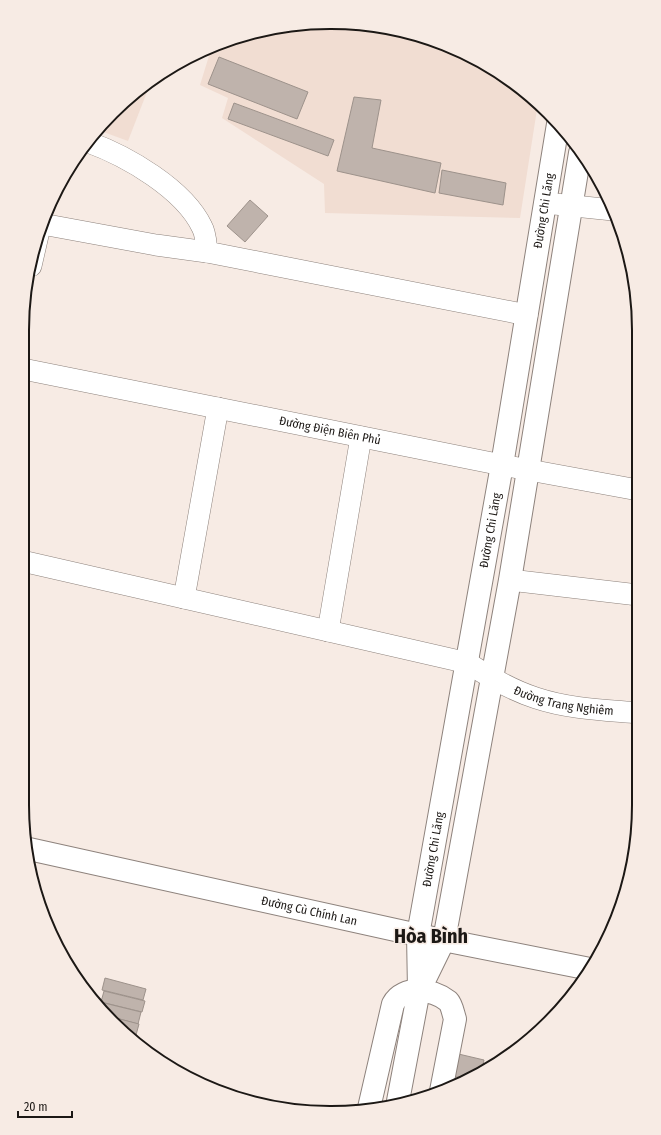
<svg xmlns="http://www.w3.org/2000/svg" width="661" height="1135" font-family="'Fira Sans Condensed',sans-serif">
  <rect width="100%" height="100%" fill="#f7ebe4"/>
  <g fill="#f1ddd2">
    <path d="M330 22 390 28 448 45 502 74 538 103 520 218 325 213 324 184 222 118 228 98 200 85 212 46 270 28Z"/>
    <path d="M152 79 128 141 98 130 112 113Z"/>
  </g>
  <g fill="#bfb3ac" stroke="#9d928b">
    <path d="M219 57 308 92 297 119 208 84Z"/>
    <path d="M354 97 381 100 372 148 441 163 435 193 337 171Z"/>
    <path d="M234 103 334 140 328 156 228 119Z"/>
    <path d="M442 170 506 183 503 205 439 193Z"/>
    <path d="M250 200 268 216 245 242 227 226Z"/>
    <path d="M105 978 146 989 143 1000 102 990Z"/>
    <path d="M104 991 145 1001 142 1012 101 1002Z"/>
    <path d="M100 1002 141 1012 138 1024 112 1017 99 1005Z"/>
    <path d="M112 1017 139 1024 136 1035 130 1034Z"/>
    <path d="M450 1052 484 1060 482 1069 465 1079 445 1074Z"/>
  </g>
  <g fill="none" stroke-linecap="round" stroke-linejoin="round">
    <g stroke="#8d827c" stroke-width="22">
      <g id="street">
        <path d="M88 142C127 156 184 189 202 227 206 234 206 244 207 252L527 315"/>
        <path d="M545 203 613 210"/>
        <path d="M42 224 156 245 207 252"/>
        <path d="M31 266 39 231"/>
        <path id="s1" d="M23 369 502 465 638 490"/>
        <path id="s2" d="M22 561 468 663C489 677 511 690 536 698 569 709 604 710 638 713"/>
        <path d="M510 580 638 595"/>
        <path d="M184 598 218 408"/>
        <path d="M328 631 361 437"/>
      </g>
    </g>
    <g stroke="#8d827c" stroke-width="24">
      <g id="secondary">
        <path id="s3" d="M29 849 418 935 590 969"/>
        <path d="M369 1108 393 1004C403 985 433 989 448 1001 452 1005 453 1013 455 1019L441 1091"/>
      </g>
    </g>
    <g stroke="#8d827c" stroke-width="24">
      <g id="primary">
        <path d="M421 987 444 940 510 580 580 153"/>
        <path id="s4" d="M398 1101 419 990 418 935 502 465 558 124"/>
      </g>
    </g>
    <use href="#street" stroke="#fff" stroke-width="21"/>
    <use href="#secondary" stroke="#fff" stroke-width="22"/>
    <use href="#primary" stroke="#fff" stroke-width="22"/>
  </g>
  <g text-anchor="middle" dominant-baseline="central" stroke-width="3" stroke-linejoin="round" paint-order="stroke">
    <g font-size="12" fill="#1c1815" stroke="#f7ebe4">
      <text stroke="none"><textPath href="#s4" startOffset="903">Đường Chi Lăng</textPath></text>
      <text stroke="none"><textPath href="#s1" startOffset="313">Đường Điện Biên Phủ</textPath></text>
      <text stroke="none"><textPath href="#s4" startOffset="579">Đường Chi Lăng</textPath></text>
      <text stroke="none"><textPath href="#s2" startOffset="562">Đường Trang Nghiêm</textPath></text>
      <text stroke="none"><textPath href="#s4" startOffset="255">Đường Chi Lăng</textPath></text>
      <text stroke="none"><textPath href="#s3" startOffset="287">Đường Cù Chính Lan</textPath></text>
    </g>
    <g font-size="20" font-weight="bold" fill="#1c1815" stroke="#f7ebe4">
      <text x="431" y="936">Hòa Bình</text>
    </g>
  </g>
  <path d="M0 0H661V1135H0ZM330 29H331A301 301 0 0 1 632 330V805A301 301 0 0 1 331 1106H330A301 301 0 0 1 29 805V330A301 301 0 0 1 330 29Z" fill="#f7ebe4" fill-rule="evenodd"/>
  <path fill="none" stroke="#1c1815" stroke-width="2" d="M330 29H331A301 301 0 0 1 632 330V805A301 301 0 0 1 331 1106H330A301 301 0 0 1 29 805V330A301 301 0 0 1 330 29Z"/>
  <path d="M18 1111v6h54v-6" fill="none" stroke="#1c1815" stroke-width="2"/>
  <text x="24" y="1111" font-size="12" fill="#1c1815" stroke="#f7ebe4" stroke-width="3" paint-order="stroke">20 m</text>
</svg>
